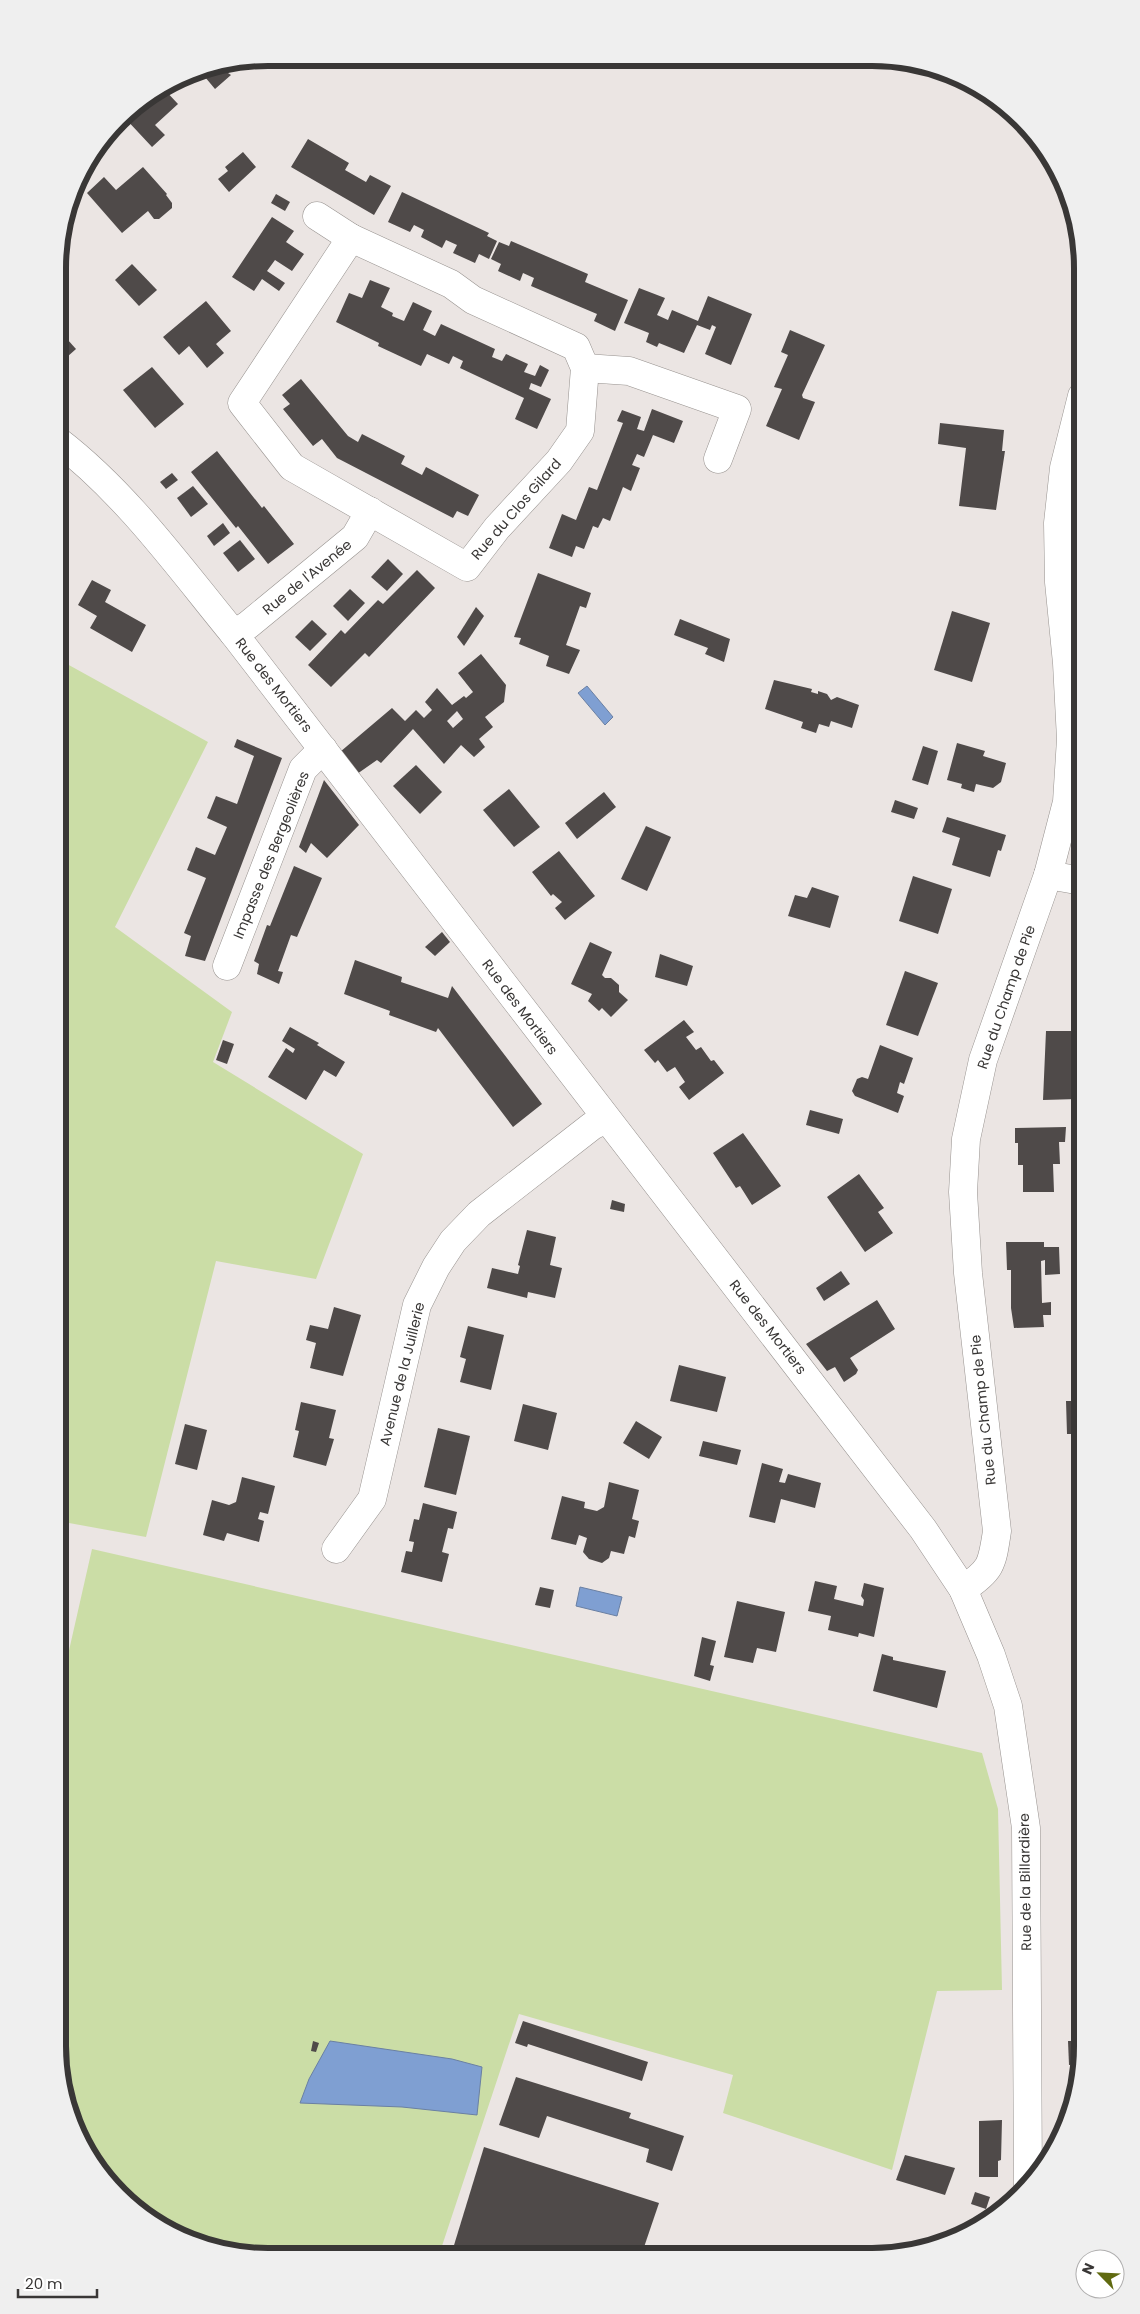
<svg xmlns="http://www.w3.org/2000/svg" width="1140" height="2314" font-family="Poppins,sans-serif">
  <rect width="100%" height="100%" fill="#ebe5e3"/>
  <g fill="#cbdda6">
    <path d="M58 659 208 742 115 927 232 1012 213 1062 363 1154 316 1279 216 1261 146 1537 58 1521Z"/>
    <path d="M92 1549 982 1753 998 1809 1002 1990 937 1991 892 2170 723 2113 733 2075 519 2014 439 2255H240L187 2240 129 2205 93 2163 69 2114 58 2046V1699Z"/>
  </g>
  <g fill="#7f9fd2" stroke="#6a80a3">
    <path d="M587 686 613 717 605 725 578 693Z"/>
    <path d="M580 1587 622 1597 617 1616 576 1606Z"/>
    <path d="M330 2041 452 2059 482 2067 477 2115 402 2107 300 2103 309 2079Z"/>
  </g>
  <g fill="#4f4a49" fill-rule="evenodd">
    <path d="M239 63 228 73 231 75 215 89 200 71Z"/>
    <path d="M163 88 178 104 155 125 165 135 152 147 124 117 129 110Z"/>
    <path d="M308 139 349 163 345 170 366 182 370 175 391 186 374 215 291 167Z"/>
    <path d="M243 152 256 167 229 192 218 179 228 171 225 167Z"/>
    <path d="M143 167 167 194 166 195 172 203V208L159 219H154L148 211 122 233 87 193 104 177 116 190Z"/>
    <path d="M402 192 489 233 487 236 497 241 489 259 479 254 475 263 453 253 457 245 446 240 442 248 421 237 424 230 414 225 410 232 388 222Z"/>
    <path d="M276 194 290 202 285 211 271 203Z"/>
    <path d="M272 217 294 231 286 242 304 254 292 271 275 260 267 271 285 283 279 291 262 279 254 291 232 277Z"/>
    <path d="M511 241 588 274 585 282 628 300 615 331 594 321 597 314 531 286 534 278 523 273 520 281 498 271 501 264 491 259 499 242 509 246Z"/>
    <path d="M132 264 157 290 139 306 115 280Z"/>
    <path d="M370 280 390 288 381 307 393 313 392 316 404 321 413 302 432 311 423 330 435 336 441 324 495 349 492 357 502 361 506 354 528 364 524 372 535 376 540 365 549 370 541 387 531 383 529 389 551 399 537 429 515 419 524 398 460 368 463 361 453 356 449 364 427 354 421 366 378 346 379 343 336 322 349 293 362 298Z"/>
    <path d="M639 288 665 298 657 315 668 320 672 310 698 321 708 296 752 314 731 365 705 354 716 327 712 325 710 330 697 325 684 353 659 343 657 347 646 342 649 333 624 323Z"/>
    <path d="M58 291 63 297 58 302Z"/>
    <path d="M206 301 231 331 216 344 224 353 207 368 189 346 179 355 163 337Z"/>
    <path d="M58 329 76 349 58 365Z"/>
    <path d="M790 330 825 345 802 395 803 398 815 402 799 440 766 426 782 389 774 387 788 355 781 352Z"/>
    <path d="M152 367 184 404 155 428 123 390Z"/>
    <path d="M301 379 348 436 358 442 362 434 405 456 401 464 422 475 426 467 479 495 468 516 457 511 453 518 337 458 322 439 313 446 283 409 290 404 282 395Z"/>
    <path d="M652 409 683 421 674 443 653 435 644 457 637 454 632 465 640 468 631 491 623 487 610 521 603 518 598 528 593 526 584 549 576 546 572 557 549 548 562 514 576 520 589 487 597 490 623 423 617 421 622 410 641 417 637 429 644 431Z"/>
    <path d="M940 423 1004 430 1002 451H1005L996 510 959 506 966 448 938 444Z"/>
    <path d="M217 451 262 508 264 506 294 544 268 564 238 526 236 528 191 472Z"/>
    <path d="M172 473 178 480 166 489 160 482Z"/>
    <path d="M193 486 208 504 191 517 177 498Z"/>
    <path d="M223 523 230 533 214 546 207 536Z"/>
    <path d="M240 540 255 559 238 572 223 553Z"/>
    <path d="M1074 541 1082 542V586H1074Z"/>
    <path d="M388 559 403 574 387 591 371 577Z"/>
    <path d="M417 570 435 588 369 657 365 653 331 687 308 665 341 630 345 634 378 600 383 604Z"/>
    <path d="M538 573 591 593 586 608 580 606 566 645 580 650 569 674 546 666 549 656 519 644 521 638 514 637Z"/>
    <path d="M92 580 111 590 105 602 146 625 132 652 90 628 97 616 78 605Z"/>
    <path d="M350 589 365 603 348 621 333 606Z"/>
    <path d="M476 607 484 616 464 646 457 637Z"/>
    <path d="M952 611 990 623 972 682 934 670Z"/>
    <path d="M680 619 730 639 724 662 705 654 708 648 674 635Z"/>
    <path d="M312 620 327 634 310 651 295 637Z"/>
    <path d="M481 654 506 685 504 702 485 717 493 727 479 739 485 747 474 757 461 745 444 764 413 729 381 763 377 760 357 774 340 752 392 708 405 721 416 710 424 718 432 710 425 702 437 688 452 705 464 696 466 698 473 692 458 673ZM457 711 463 719 453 728 447 721Z"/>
    <path d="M774 680 812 689 811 692 818 694V691L827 694 831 700 837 697 859 705 852 728 831 721 829 727 819 724 816 733 801 728 803 722 765 709Z"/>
    <path d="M237 739 282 758 205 961 185 956 191 936 184 933 206 878 187 870 196 847 215 855 227 827 207 818 216 796 237 804 254 756 234 747Z"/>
    <path d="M957 743 985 751 983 756 1006 763 1001 782 993 788 976 784 974 792 961 788 962 784 947 780Z"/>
    <path d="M923 746 938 751 928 785 912 780Z"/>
    <path d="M416 765 442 792 420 814 393 786Z"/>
    <path d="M324 780 359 825 327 858 311 843 306 853 299 847Z"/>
    <path d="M509 789 540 827 514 847 483 810Z"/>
    <path d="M604 792 616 807 577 839 565 823Z"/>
    <path d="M895 800 918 808 914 819 891 812Z"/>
    <path d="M947 817 1006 835 1001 851 998 850 990 877 952 865 960 838 942 832Z"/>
    <path d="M646 826 671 837 647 891 621 879Z"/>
    <path d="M559 851 595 896 565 920 555 908 562 902 553 894 551 896 532 872Z"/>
    <path d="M294 866 322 878 297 937 291 935 278 971 283 972 279 984 257 974 259 964 254 961 267 925 270 926Z"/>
    <path d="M913 876 952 889 938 934 899 921Z"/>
    <path d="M812 887 839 896 830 928 788 916 795 895 807 898Z"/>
    <path d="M442 932 450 942 435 956 425 947Z"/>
    <path d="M590 942 612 952 602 975 605 978H611L619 985V992L628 1000 611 1017 602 1008 599 1011 588 1001 592 994 571 984Z"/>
    <path d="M1082 946V967H1076V947Z"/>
    <path d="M660 954 693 966 687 986 655 977Z"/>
    <path d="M355 960 402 977 401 982 448 998 452 986 542 1104 513 1127 438 1028 436 1032 389 1015 390 1011 344 994Z"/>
    <path d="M905 971 938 983 918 1036 886 1025Z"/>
    <rect x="1080" y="979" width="2" height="18"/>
    <path d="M684 1020 694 1032 686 1037 696 1050 701 1047 711 1061 714 1060 724 1073 689 1100 679 1087 685 1082 675 1067 667 1072 658 1060 655 1063 644 1050Z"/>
    <path d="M290 1027 319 1043 317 1045 345 1062 336 1077 324 1070 306 1100 268 1077 286 1048 293 1053 295 1049 282 1041Z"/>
    <path d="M1046 1031H1077V1054H1082V1083H1077V1099L1043 1100Z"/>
    <path d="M223 1040 234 1044 227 1064 216 1060Z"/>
    <path d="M880 1045 913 1058 904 1084 900 1082 897 1093 904 1096 898 1113 855 1096 852 1091 857 1079 862 1077 868 1079Z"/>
    <path d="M810 1110 843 1119 839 1134 806 1125Z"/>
    <path d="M1066 1127 1065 1142H1059L1060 1164H1053L1054 1192H1023V1165H1018V1143H1015V1128Z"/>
    <path d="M743 1133 781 1186 752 1205 740 1186 736 1188 713 1153Z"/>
    <path d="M859 1174 884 1208 878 1212 893 1233 865 1252 827 1197Z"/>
    <path d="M612 1200 625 1204 624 1212 610 1209Z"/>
    <path d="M527 1230 556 1237 550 1265 562 1268 555 1298 528 1292 527 1298 487 1288 492 1268 518 1274 520 1266 518 1265Z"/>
    <path d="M1006 1242H1044V1247H1059L1060 1274 1045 1275V1260L1041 1261 1042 1303 1051 1302V1315H1043L1044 1327 1014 1328 1011 1308V1270H1007Z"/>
    <path d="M841 1271 850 1284 824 1301 816 1288Z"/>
    <path d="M877 1300 895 1329 850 1358 858 1370 856 1374 844 1382 835 1367 827 1371 806 1344Z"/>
    <path d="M334 1307 361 1315 343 1376 310 1368 316 1343 306 1340 310 1325 328 1329Z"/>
    <path d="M468 1326 504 1335 491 1390 460 1382 466 1359 460 1357Z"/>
    <path d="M679 1365 726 1377 717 1412 670 1401Z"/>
    <path d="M1066 1401H1082V1490H1073V1434H1067Z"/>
    <path d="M301 1402 336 1410 329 1438 334 1439 326 1466 293 1457 299 1431 295 1430Z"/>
    <path d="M523 1404 557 1413 548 1450 514 1441Z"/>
    <path d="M636 1421 662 1437 649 1459 623 1443Z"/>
    <path d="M185 1424 207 1430 197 1470 175 1464Z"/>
    <path d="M438 1428 470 1436 456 1495 424 1487Z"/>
    <path d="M703 1441 741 1450 737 1465 699 1456Z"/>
    <path d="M762 1463 783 1469 779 1482 785 1483 788 1474 821 1483 815 1508 781 1499 775 1523 749 1517Z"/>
    <path d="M242 1477 275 1486 268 1514 260 1512 258 1519 264 1521 259 1542 227 1533 224 1541 203 1535 212 1500 229 1505 236 1502Z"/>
    <path d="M609 1482 639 1490 632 1519 639 1521 635 1538 629 1536 624 1554 611 1551 609 1558 602 1563 589 1559 583 1552 587 1538 579 1535 576 1545 551 1539 562 1496 585 1502 584 1508 597 1511 604 1507Z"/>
    <path d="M423 1503 457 1512 453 1529 448 1528 442 1552 449 1554 442 1582 401 1572 406 1551 412 1552 414 1542 409 1541 414 1519 419 1520Z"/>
    <path d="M815 1581 837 1586 834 1599 863 1606 864 1600 861 1596 864 1583 884 1588 874 1637 859 1633 858 1637 828 1630 831 1616 808 1611Z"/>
    <path d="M540 1587 554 1590 550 1608 535 1605Z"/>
    <path d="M737 1601 785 1612 776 1652 757 1648 753 1663 724 1657Z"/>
    <path d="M702 1637 716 1641 710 1665 714 1666 710 1681 694 1676Z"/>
    <path d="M882 1654 893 1657V1660L946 1671 937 1708 873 1691Z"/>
    <path d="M523 2021 648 2062 642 2081 528 2044 527 2047 515 2043Z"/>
    <path d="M313 2041 319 2043 316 2052 311 2051Z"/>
    <path d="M1068 2041H1082L1081 2064 1069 2065Z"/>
    <path d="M516 2077 631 2113 629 2118 684 2136 672 2171 646 2162 649 2149 547 2116 539 2138 499 2125Z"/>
    <path d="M1002 2120 1001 2160 998 2161V2177H979V2121Z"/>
    <path d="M484 2147 659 2203 641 2256 451 2255Z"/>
    <path d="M905 2155 955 2168 945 2195 896 2180Z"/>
    <path d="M975 2192 990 2197 986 2209 971 2204Z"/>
    <path d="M889 2249H914V2250L889 2254Z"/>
  </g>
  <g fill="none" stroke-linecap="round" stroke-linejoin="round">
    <g stroke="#97928f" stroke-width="29">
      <g id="minor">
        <path d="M317 216 351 238"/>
        <path d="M351 238 451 284 473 300 576 347 585 368 580 431 559 461 497 528 467 567 292 467 242 403Z"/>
        <path d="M585 368 629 371 737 409 718 459"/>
        <path d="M234 634 248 625 355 537 370 511"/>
        <path d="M1048 875 1082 881"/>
        <path d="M227 966 303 769 323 749"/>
        <path d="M336 1549 372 1499 417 1305 436 1267 453 1241 479 1214 592 1126 606 1119"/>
        <path d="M963 1589C992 1570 992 1564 997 1531L968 1273 963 1192 966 1139 983 1060 1048 875 1067 802 1071 739 1067 663 1059 582 1058 523 1064 468 1082 396"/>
      </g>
    </g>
    <g stroke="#97928f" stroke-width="29">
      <path id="tertiary" d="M58 441C127 494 179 567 234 634L923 1529 963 1589 991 1655 1008 1706 1026 1828 1028 2185"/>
    </g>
    <use href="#minor" stroke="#fff" stroke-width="28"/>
    <use href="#tertiary" stroke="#fff" stroke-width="28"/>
  </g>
  <g text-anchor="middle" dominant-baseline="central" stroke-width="5" stroke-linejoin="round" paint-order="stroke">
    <g font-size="14" fill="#393736" stroke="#fff">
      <text transform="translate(516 509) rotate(-49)">Rue du Clos Gilard</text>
      <text transform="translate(307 577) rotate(-39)">Rue de l'Avenée</text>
      <text transform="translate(274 685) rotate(52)">Rue des Mortiers</text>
      <text transform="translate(271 855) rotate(-68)">Impasse des Bergeolières</text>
      <text transform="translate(1006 997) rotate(-71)">Rue du Champ de Pie</text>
      <text transform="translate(520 1007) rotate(53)">Rue des Mortiers</text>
      <text transform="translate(768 1327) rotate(52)">Rue des Mortiers</text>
      <text transform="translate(402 1374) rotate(-76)">Avenue de la Juillerie</text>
      <text transform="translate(983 1410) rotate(-96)">Rue du Champ de Pie</text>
      <text transform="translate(1025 1882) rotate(-91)">Rue de la Billardière</text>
    </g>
  </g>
  <path d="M0 0H1140V2314H0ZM268 66H872A202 202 0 0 1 1074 268V2046A202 202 0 0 1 872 2248H268A202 202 0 0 1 66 2046V268A202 202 0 0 1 268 66Z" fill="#efefef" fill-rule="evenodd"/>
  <path fill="none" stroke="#393736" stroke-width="6" d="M268 66H872A202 202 0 0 1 1074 268V2046A202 202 0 0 1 872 2248H268A202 202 0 0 1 66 2046V268A202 202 0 0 1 268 66Z"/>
  <g transform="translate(1100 2274) rotate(294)"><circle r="24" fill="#ffffff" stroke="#b0afaf"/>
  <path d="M0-4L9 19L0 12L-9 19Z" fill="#606a10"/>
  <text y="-8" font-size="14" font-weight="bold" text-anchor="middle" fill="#393736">N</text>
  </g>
  <path d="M18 2289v8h79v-8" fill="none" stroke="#393736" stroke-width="2.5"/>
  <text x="25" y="2289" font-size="15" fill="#393736" stroke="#ffffff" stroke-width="4" paint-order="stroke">20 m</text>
</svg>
